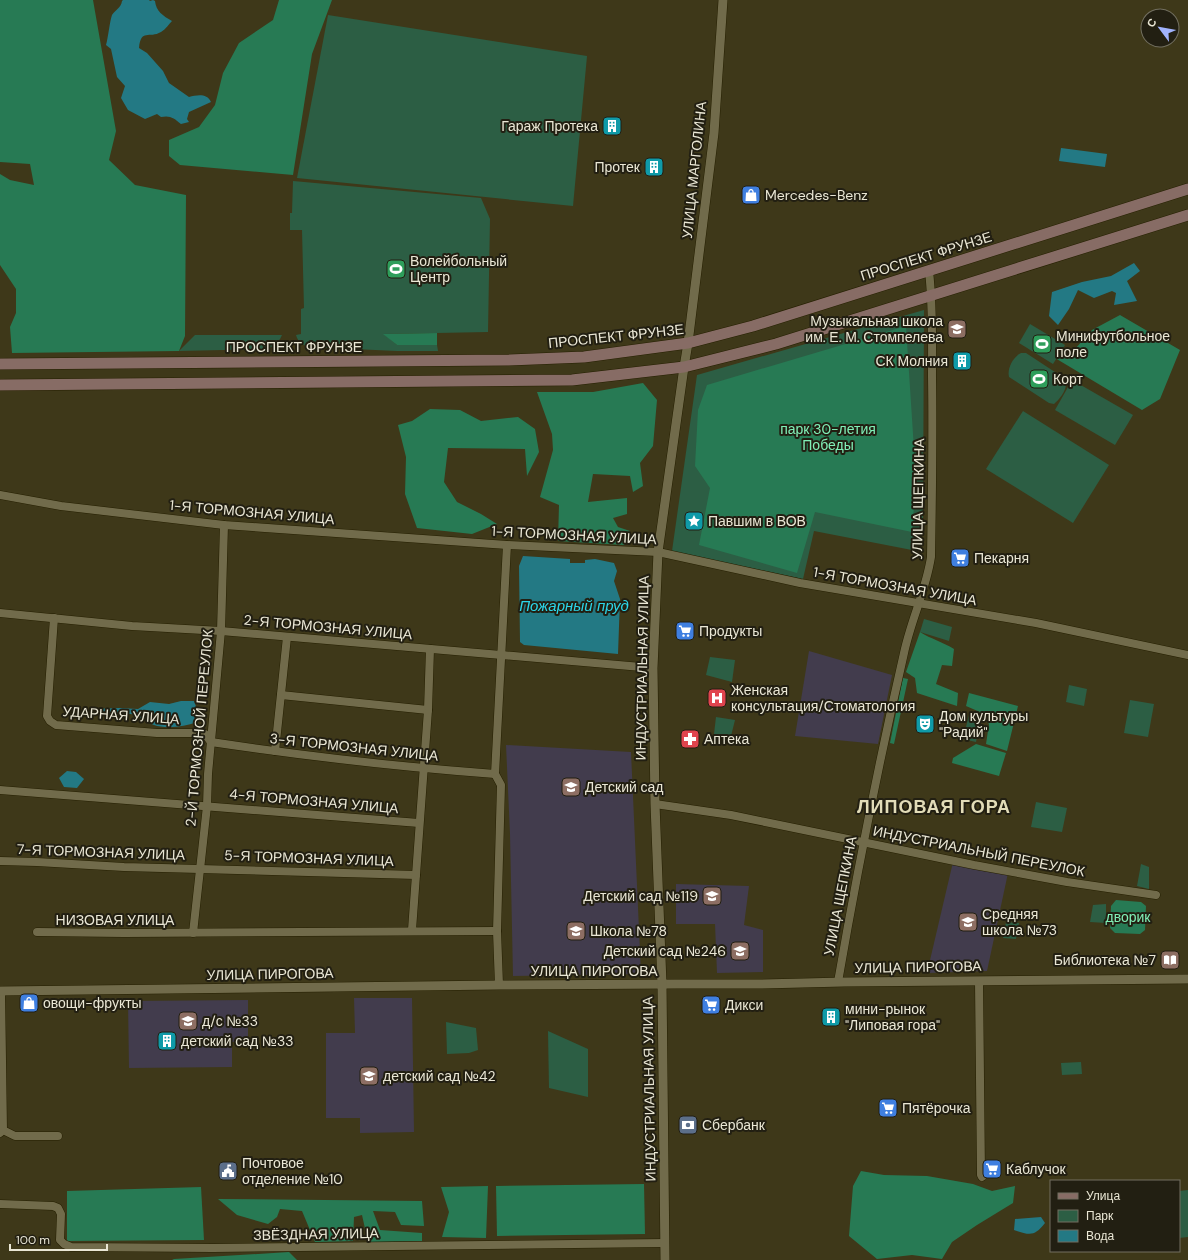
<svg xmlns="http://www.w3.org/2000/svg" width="1188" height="1260" font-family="'DM Sans',sans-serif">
  <rect width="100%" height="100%" fill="#3e3819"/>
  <g fill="#423c4d">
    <path d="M809 651 892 675 878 744 795 736Z"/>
    <path d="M506 745 631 752 641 974 513 976 510 834Z"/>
    <path d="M953 862 1008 873 987 971 927 973Z"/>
    <path d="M676 884 749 886 744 925 763 930V972L717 973 715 924H676Z"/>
    <path d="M354 998H412L414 1132 360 1133V1118H326V1033H355Z"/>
    <path d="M248 1000V1041L232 1042V1067L129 1068 128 1001Z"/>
  </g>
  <g fill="#2c5e44">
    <path d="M328 15 587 56 573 206 297 178Z"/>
    <path d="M293 181 481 198 490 219 488 332 384 334 397 345H437L438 351H397L309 347C302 345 298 342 296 335L301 334V309L304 308 302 230H290V213H292Z"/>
    <path d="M924 310 923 517 917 551 814 531 803 579 672 551 697 375Z"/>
    <path d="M1030 324 1065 345 1053 364 1019 343Z"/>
    <path d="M195 335H282C278 344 273 348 263 349L179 351Z"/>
    <path d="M1021 353H1026L1064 378C1070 386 1061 398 1054 404L1049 403 1009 377C1007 368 1013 357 1021 353Z"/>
    <path d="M1072 380 1133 415 1115 445 1055 410Z"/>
    <path d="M1023 411 1109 465 1073 523 986 469Z"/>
    <path d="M924 619 952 627 949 641 920 632Z"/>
    <path d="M710 657 735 660 732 682 706 675Z"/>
    <path d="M1069 685 1087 689 1084 706 1066 702Z"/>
    <path d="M1130 700 1154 704 1148 737 1124 733Z"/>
    <path d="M973 712 981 716 976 742 963 739 969 715Z"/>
    <path d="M716 717 735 720 731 736 714 734Z"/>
    <path d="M1036 802 1067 808 1062 832 1031 827Z"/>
    <path d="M1141 864 1149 867V889L1137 886Z"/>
    <path d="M1106 904V923L1090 922 1093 905Z"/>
    <path d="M1006 922 1019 923 1016 939 1003 938Z"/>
    <path d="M446 1022 476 1028 478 1050 469 1053 447 1054Z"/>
    <path d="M548 1031 588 1049V1097L549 1088Z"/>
    <path d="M1081 1062 1082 1074 1062 1075 1061 1063Z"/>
    <path d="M1188 1190V1237L1179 1238V1191Z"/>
  </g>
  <g fill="#277a54">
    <path d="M0 0H93L116 131 109 160 135 185 186 195 185 336 179 351 12 353 10 327 16 313V289L0 265V174L10 180 34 185 30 164 0 162Z"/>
    <path d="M279 0H332L312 54 293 175 180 165 169 156V140L199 127 215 105 223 73 239 43 273 20Z"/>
    <path d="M1120 315 1180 350 1160 399 1142 410 1055 358 1075 349 1092 330Z"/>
    <path d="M906 326 916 480 912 532 815 512 797 573 699 545 710 488 695 466 698 410 707 385Z"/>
    <path d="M437 333V345H397L383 334Z"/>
    <path d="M643 383 657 400 653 446 640 463 643 486 633 492 630 476 593 474 588 502 627 498V514L613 518 618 527 630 531 624 545 558 541 559 505 540 497 553 450 552 434 537 392H593Z"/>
    <path d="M430 409 460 410 481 421 518 417 535 429 539 452 527 476 525 449 448 448 444 482 457 502 481 514 497 524 472 534 417 528 405 494 406 457 398 425 412 421Z"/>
    <path d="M920 632C931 639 943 642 954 649L952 666 942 665 936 684 958 693 957 706 917 693 915 678 906 672Z"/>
    <path d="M903 678 908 679 894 744 890 743Z"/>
    <path d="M969 693 1018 706 1007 751 986 744 989 724 980 712 966 706Z"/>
    <path d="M976 744 1006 753 999 776 952 763 953 758Z"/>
    <path d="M1116 900 1141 902 1146 906 1145 930 1140 934 1115 933 1110 928 1111 906Z"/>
    <path d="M861 1171 884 1175 927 1176 973 1184 992 1191 1015 1186 1013 1203 977 1225 952 1242 942 1259 912 1255 877 1259 849 1236 853 1186Z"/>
    <path d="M644 1184 645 1234 497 1236 496 1186Z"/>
    <path d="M488 1186 486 1238 442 1237 449 1212 441 1187Z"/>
    <path d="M201 1187 204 1240 67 1241V1191Z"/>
    <path d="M218 1199 422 1201 424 1226 401 1225 395 1212 373 1211 380 1230 422 1233V1241L368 1242 362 1215 354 1217 353 1241 315 1242 302 1211 280 1209 277 1217 268 1224 237 1215Z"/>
    <path d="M289 1252 297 1260H172L174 1259Z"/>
  </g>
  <g fill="#237984">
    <path d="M123 0H149L150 1 153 0 155 1C156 11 163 16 172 21 169 24 166 29 161 32 149 39 141 28 139 48L147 53 163 71 169 83 189 97C197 95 207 93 211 102L189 112 187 119 189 122 181 124C174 118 170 115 161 117L157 114 145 119 128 110 121 98 125 86 117 77 111 49 106 45C108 38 110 20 112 15 115 10 121 8 122 1Z"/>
    <path d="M1061 148 1107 154 1105 167 1059 161Z"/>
    <path d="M1134 263 1140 271 1127 281 1137 301 1114 305 1116 293 1112 291 1094 298 1078 290 1069 309 1058 325 1049 316 1052 292 1082 282 1111 276Z"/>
    <path d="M523 556 570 559V563H585V560L595 559 614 563 617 571 614 581 620 599 618 654 524 645 520 642 519 566Z"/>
    <path d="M181 701H194L198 712 196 722C185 727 165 729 154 725 146 722 139 716 131 714 116 712 101 716 85 712L93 709 119 708 138 709 150 702 169 704Z"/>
    <path d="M67 771 76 772 84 779 77 788 64 787 59 778Z"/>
    <path d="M1041 1217 1045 1223C1034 1237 1030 1235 1014 1230L1015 1219Z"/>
  </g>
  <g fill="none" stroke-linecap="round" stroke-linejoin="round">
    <g stroke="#251f01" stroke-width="9">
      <g id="minor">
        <path d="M0 495 61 506 224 525 507 545 658 552 800 583 1036 623 1188 655"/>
        <path d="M0 613 132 626 221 631 653 668"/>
        <path d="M54 618 47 716 50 721 56 725 157 733H195L205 734 211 742C305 756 400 767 495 774"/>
        <path d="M281 695 428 710"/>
        <path d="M275 751 287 637"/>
        <path d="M495 774 507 545"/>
        <path d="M495 774 501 785 497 931 499 985"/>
        <path d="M0 790 419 823"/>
        <path d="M655 804 731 815 974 865 1067 882 1156 895"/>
        <path d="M0 861 37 862 124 867 416 875"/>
        <path d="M412 930 428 710 430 649"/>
        <path d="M37 932 124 933 497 931"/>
        <path d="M193 933 207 806 208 774 221 631 224 525"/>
        <path d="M979 981 981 1175 982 1177"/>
        <path d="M838 982C857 872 879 762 904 653 911 620 926 590 931 557 932 497 933 437 932 377 932 341 933 306 929 271"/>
        <path d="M3 1130 15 1136H58"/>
        <path d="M0 1133 3 1130 1 991"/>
        <path d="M0 1204 53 1206 58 1208 61 1214 60 1240 64 1244 71 1247 213 1248 665 1243"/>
      </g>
    </g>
    <g stroke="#251f01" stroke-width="10">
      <g id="tertiary">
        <path d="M0 991 499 985 676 984H761L844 982 1188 979"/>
        <path d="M665 1260 662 984 655 804 653 668 658 552 684 367 688 343 714 133 723 0"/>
      </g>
    </g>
    <g stroke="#251f01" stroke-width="12">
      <g id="secondary">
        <path d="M0 364 509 360 584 357 688 343 753 326 1188 189"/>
        <path d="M0 385 572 380 684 367 776 344 1188 215"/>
      </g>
    </g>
    <use href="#minor" stroke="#716b4b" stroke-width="8"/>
    <use href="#tertiary" stroke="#716b4b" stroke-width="9"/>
    <use href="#secondary" stroke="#876c65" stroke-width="11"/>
  </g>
  <defs>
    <g id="building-square" transform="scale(1)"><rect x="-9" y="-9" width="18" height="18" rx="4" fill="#0f9aa8" stroke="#221f12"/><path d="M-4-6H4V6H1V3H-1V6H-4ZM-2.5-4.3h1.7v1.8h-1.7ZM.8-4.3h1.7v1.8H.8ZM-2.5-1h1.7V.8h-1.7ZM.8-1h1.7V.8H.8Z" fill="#fff"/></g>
    <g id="shop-square" transform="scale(1)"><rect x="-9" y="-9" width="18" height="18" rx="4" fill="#3f7fe0" stroke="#221f12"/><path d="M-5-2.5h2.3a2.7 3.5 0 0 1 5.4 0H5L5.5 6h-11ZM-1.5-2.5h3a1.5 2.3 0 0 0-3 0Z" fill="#fff"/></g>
    <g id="stadium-square" transform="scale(1)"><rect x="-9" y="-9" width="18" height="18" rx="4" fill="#2e9e5b" stroke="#221f12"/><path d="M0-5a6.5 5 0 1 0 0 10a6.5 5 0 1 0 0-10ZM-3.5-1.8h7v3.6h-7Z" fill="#fff"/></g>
    <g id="school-square" transform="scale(1)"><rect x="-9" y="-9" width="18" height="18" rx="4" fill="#8d6e63" stroke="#221f12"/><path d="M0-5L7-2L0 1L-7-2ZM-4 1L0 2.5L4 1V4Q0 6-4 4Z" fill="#fff"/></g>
    <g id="sight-square" transform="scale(1)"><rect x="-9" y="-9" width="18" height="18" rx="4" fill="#0f9aa8" stroke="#221f12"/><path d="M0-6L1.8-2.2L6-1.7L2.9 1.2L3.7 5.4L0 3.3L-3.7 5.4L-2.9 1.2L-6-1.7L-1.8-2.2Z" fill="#fff"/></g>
    <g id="supermarket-square" transform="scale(1)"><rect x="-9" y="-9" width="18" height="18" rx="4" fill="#3f7fe0" stroke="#221f12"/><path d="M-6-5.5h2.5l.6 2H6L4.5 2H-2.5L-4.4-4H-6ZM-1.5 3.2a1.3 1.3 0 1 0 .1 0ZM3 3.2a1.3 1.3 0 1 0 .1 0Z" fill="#fff"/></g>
    <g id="hospital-square" transform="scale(1)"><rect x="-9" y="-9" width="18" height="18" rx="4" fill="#e0444e" stroke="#221f12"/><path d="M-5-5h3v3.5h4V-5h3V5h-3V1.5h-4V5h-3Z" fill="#fff"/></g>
    <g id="theatre-square" transform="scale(1)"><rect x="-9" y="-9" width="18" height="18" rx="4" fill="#0f9aa8" stroke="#221f12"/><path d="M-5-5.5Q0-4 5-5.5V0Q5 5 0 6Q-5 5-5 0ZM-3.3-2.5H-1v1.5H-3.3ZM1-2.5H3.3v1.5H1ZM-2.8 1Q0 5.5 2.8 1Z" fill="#fff"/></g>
    <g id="pharmacy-square" transform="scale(1)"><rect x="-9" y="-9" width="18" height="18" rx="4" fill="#e0444e" stroke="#221f12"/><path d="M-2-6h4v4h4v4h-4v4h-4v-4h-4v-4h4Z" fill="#fff"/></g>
    <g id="library-square" transform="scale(1)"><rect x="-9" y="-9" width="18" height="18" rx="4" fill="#8d6e63" stroke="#221f12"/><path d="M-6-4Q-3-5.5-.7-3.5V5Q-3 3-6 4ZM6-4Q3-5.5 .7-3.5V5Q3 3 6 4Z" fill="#fff"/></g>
    <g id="bank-square" transform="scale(1)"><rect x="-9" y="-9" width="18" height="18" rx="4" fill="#5c6f8a" stroke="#221f12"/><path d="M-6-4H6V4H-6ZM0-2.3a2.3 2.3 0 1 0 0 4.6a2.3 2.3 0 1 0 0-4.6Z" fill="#fff"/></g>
    <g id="civic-square" transform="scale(1)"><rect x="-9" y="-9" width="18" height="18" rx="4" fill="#5c6f8a" stroke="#221f12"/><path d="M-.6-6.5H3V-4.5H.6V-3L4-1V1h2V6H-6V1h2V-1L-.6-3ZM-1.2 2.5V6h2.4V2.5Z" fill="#fff"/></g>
  </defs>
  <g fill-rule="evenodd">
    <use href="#building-square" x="612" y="126"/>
    <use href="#building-square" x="654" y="167"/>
    <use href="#shop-square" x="751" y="195"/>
    <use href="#stadium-square" x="396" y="269"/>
    <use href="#school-square" x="957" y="329"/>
    <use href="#stadium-square" x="1042" y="344"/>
    <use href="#building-square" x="962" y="361"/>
    <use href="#stadium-square" x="1039" y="379"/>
    <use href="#sight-square" x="694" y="521"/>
    <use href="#supermarket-square" x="960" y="558"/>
    <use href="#supermarket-square" x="685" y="631"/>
    <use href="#hospital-square" x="717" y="698"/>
    <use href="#theatre-square" x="925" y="724"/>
    <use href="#pharmacy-square" x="690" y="739"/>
    <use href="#school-square" x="571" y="787"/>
    <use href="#school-square" x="712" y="896"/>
    <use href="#school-square" x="968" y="922"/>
    <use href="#school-square" x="576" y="931"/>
    <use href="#school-square" x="740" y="951"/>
    <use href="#library-square" x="1170" y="960"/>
    <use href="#shop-square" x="29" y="1003"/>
    <use href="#supermarket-square" x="711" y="1005"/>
    <use href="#building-square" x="831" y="1017"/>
    <use href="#school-square" x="188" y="1021"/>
    <use href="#building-square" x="167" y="1041"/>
    <use href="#school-square" x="369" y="1076"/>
    <use href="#supermarket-square" x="888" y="1108"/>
    <use href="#bank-square" x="688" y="1125"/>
    <use href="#supermarket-square" x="992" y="1169"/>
    <use href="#civic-square" x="228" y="1171"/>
  </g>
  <g text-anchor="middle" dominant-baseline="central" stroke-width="4" stroke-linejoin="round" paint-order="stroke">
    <g font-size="14" fill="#eae7d5" stroke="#221f12" text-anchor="start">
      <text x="598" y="126" text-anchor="end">Гараж Протека</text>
      <text x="640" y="167" text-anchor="end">Протек</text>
      <text x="765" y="195">Mercedes-Benz</text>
      <text x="410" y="261">Волейбольный<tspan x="410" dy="16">Центр</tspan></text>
      <text x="943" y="321" text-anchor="end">Музыкальная школа<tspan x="943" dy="16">им. Е. М. Стомпелева</tspan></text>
      <text x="1056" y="336">Минифутбольное<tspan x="1056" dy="16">поле</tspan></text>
      <text x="948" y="361" text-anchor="end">СК Молния</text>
      <text x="1053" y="379">Корт</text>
      <text x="708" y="521">Павшим в ВОВ</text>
      <text x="974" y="558">Пекарня</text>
      <text x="699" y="631">Продукты</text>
      <text x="731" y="690">Женская<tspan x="731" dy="16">консультация/Стоматология</tspan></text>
      <text x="939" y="716">Дом культуры<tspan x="939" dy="16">"Радий"</tspan></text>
      <text x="704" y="739">Аптека</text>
      <text x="585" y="787">Детский сад</text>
      <text x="698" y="896" text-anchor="end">Детский сад №119</text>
      <text x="982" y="914">Средняя<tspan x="982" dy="16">школа №73</tspan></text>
      <text x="590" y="931">Школа №78</text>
      <text x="726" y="951" text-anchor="end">Детский сад №246</text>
      <text x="1156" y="960" text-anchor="end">Библиотека №7</text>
      <text x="43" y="1003">овощи-фрукты</text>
      <text x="725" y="1005">Дикси</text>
      <text x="845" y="1009">мини-рынок<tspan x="845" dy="16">"Липовая гора"</tspan></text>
      <text x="202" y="1021">д/с №33</text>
      <text x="181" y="1041">детский сад №33</text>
      <text x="383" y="1076">детский сад №42</text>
      <text x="902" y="1108">Пятёрочка</text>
      <text x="702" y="1125">Сбербанк</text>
      <text x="242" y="1163">Почтовое<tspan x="242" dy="16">отделение №10</tspan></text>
      <text x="1006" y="1169">Каблучок</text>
    </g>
    <g font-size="14" fill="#eae7d5" stroke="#221f12">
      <text transform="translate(694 170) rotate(-84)">УЛИЦА МАРГОЛИНА</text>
      <text transform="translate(926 256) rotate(-17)">ПРОСПЕКТ ФРУНЗЕ</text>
      <text transform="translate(616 336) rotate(-6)">ПРОСПЕКТ ФРУНЗЕ</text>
      <text x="294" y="347">ПРОСПЕКТ ФРУНЗЕ</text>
      <text transform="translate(918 499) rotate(-89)">УЛИЦА ЩЕПКИНА</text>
      <text transform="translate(252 512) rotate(5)">1-Я ТОРМОЗНАЯ УЛИЦА</text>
      <text transform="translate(574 535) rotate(3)">1-Я ТОРМОЗНАЯ УЛИЦА</text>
      <text transform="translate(895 586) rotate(10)">1-Я ТОРМОЗНАЯ УЛИЦА</text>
      <text transform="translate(328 627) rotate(5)">2-Я ТОРМОЗНАЯ УЛИЦА</text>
      <text transform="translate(642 668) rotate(-89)">ИНДУСТРИАЛЬНАЯ УЛИЦА</text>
      <text transform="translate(121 715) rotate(4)">УДАРНАЯ УЛИЦА</text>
      <text transform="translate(199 728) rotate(-85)">2-Й ТОРМОЗНОЙ ПЕРЕУЛОК</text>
      <text transform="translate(354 747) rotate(6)">3-Я ТОРМОЗНАЯ УЛИЦА</text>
      <text transform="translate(314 801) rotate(5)">4-Я ТОРМОЗНАЯ УЛИЦА</text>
      <text transform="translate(979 851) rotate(11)">ИНДУСТРИАЛЬНЫЙ ПЕРЕУЛОК</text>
      <text transform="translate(101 852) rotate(2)">7-Я ТОРМОЗНАЯ УЛИЦА</text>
      <text transform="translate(309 858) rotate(2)">5-Я ТОРМОЗНАЯ УЛИЦА</text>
      <text transform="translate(840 896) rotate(-79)">УЛИЦА ЩЕПКИНА</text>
      <text x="115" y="920">НИЗОВАЯ УЛИЦА</text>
      <text transform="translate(918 967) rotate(-1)">УЛИЦА ПИРОГОВА</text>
      <text x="594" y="971">УЛИЦА ПИРОГОВА</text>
      <text transform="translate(270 974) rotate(-1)">УЛИЦА ПИРОГОВА</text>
      <text transform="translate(649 1089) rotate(-91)">ИНДУСТРИАЛЬНАЯ УЛИЦА</text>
      <text transform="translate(316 1234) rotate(-1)">ЗВЁЗДНАЯ УЛИЦА</text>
    </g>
    <g font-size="14" fill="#81efb7" stroke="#221f12">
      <text x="828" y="429">парк 30-летия<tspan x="828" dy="16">Победы</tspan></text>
      <text x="1128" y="917">дворик</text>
    </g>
    <g font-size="15" font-style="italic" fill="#2cd6e9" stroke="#221f12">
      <text x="574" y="606">Пожарный пруд</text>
    </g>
    <g font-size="18" font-weight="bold" letter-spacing="1" fill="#e2dcb8" stroke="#221f12">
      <text x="934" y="807">ЛИПОВАЯ ГОРА</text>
    </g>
  </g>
  <rect x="1050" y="1180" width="130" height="72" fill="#221f12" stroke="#726f60"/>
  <rect x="1058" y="1193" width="20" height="6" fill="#876c65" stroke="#726f60"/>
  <text x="1086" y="1200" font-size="12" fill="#eae7d5">Улица</text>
  <rect x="1058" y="1210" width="20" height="12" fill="#2c5e44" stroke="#726f60"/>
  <text x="1086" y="1220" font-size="12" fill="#eae7d5">Парк</text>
  <rect x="1058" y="1230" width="20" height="12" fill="#237984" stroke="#726f60"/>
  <text x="1086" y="1240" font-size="12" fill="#eae7d5">Вода</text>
  <g transform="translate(1160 28) rotate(302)"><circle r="19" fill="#221f12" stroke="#726f60"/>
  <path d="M0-3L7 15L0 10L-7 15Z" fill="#a1b3fd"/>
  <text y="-6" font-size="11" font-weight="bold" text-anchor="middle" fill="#eae7d5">С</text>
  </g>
  <path d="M10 1244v6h97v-6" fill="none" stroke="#eae7d5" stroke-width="2"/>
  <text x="16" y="1244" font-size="12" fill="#eae7d5" stroke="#221f12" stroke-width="3" paint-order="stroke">100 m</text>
</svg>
